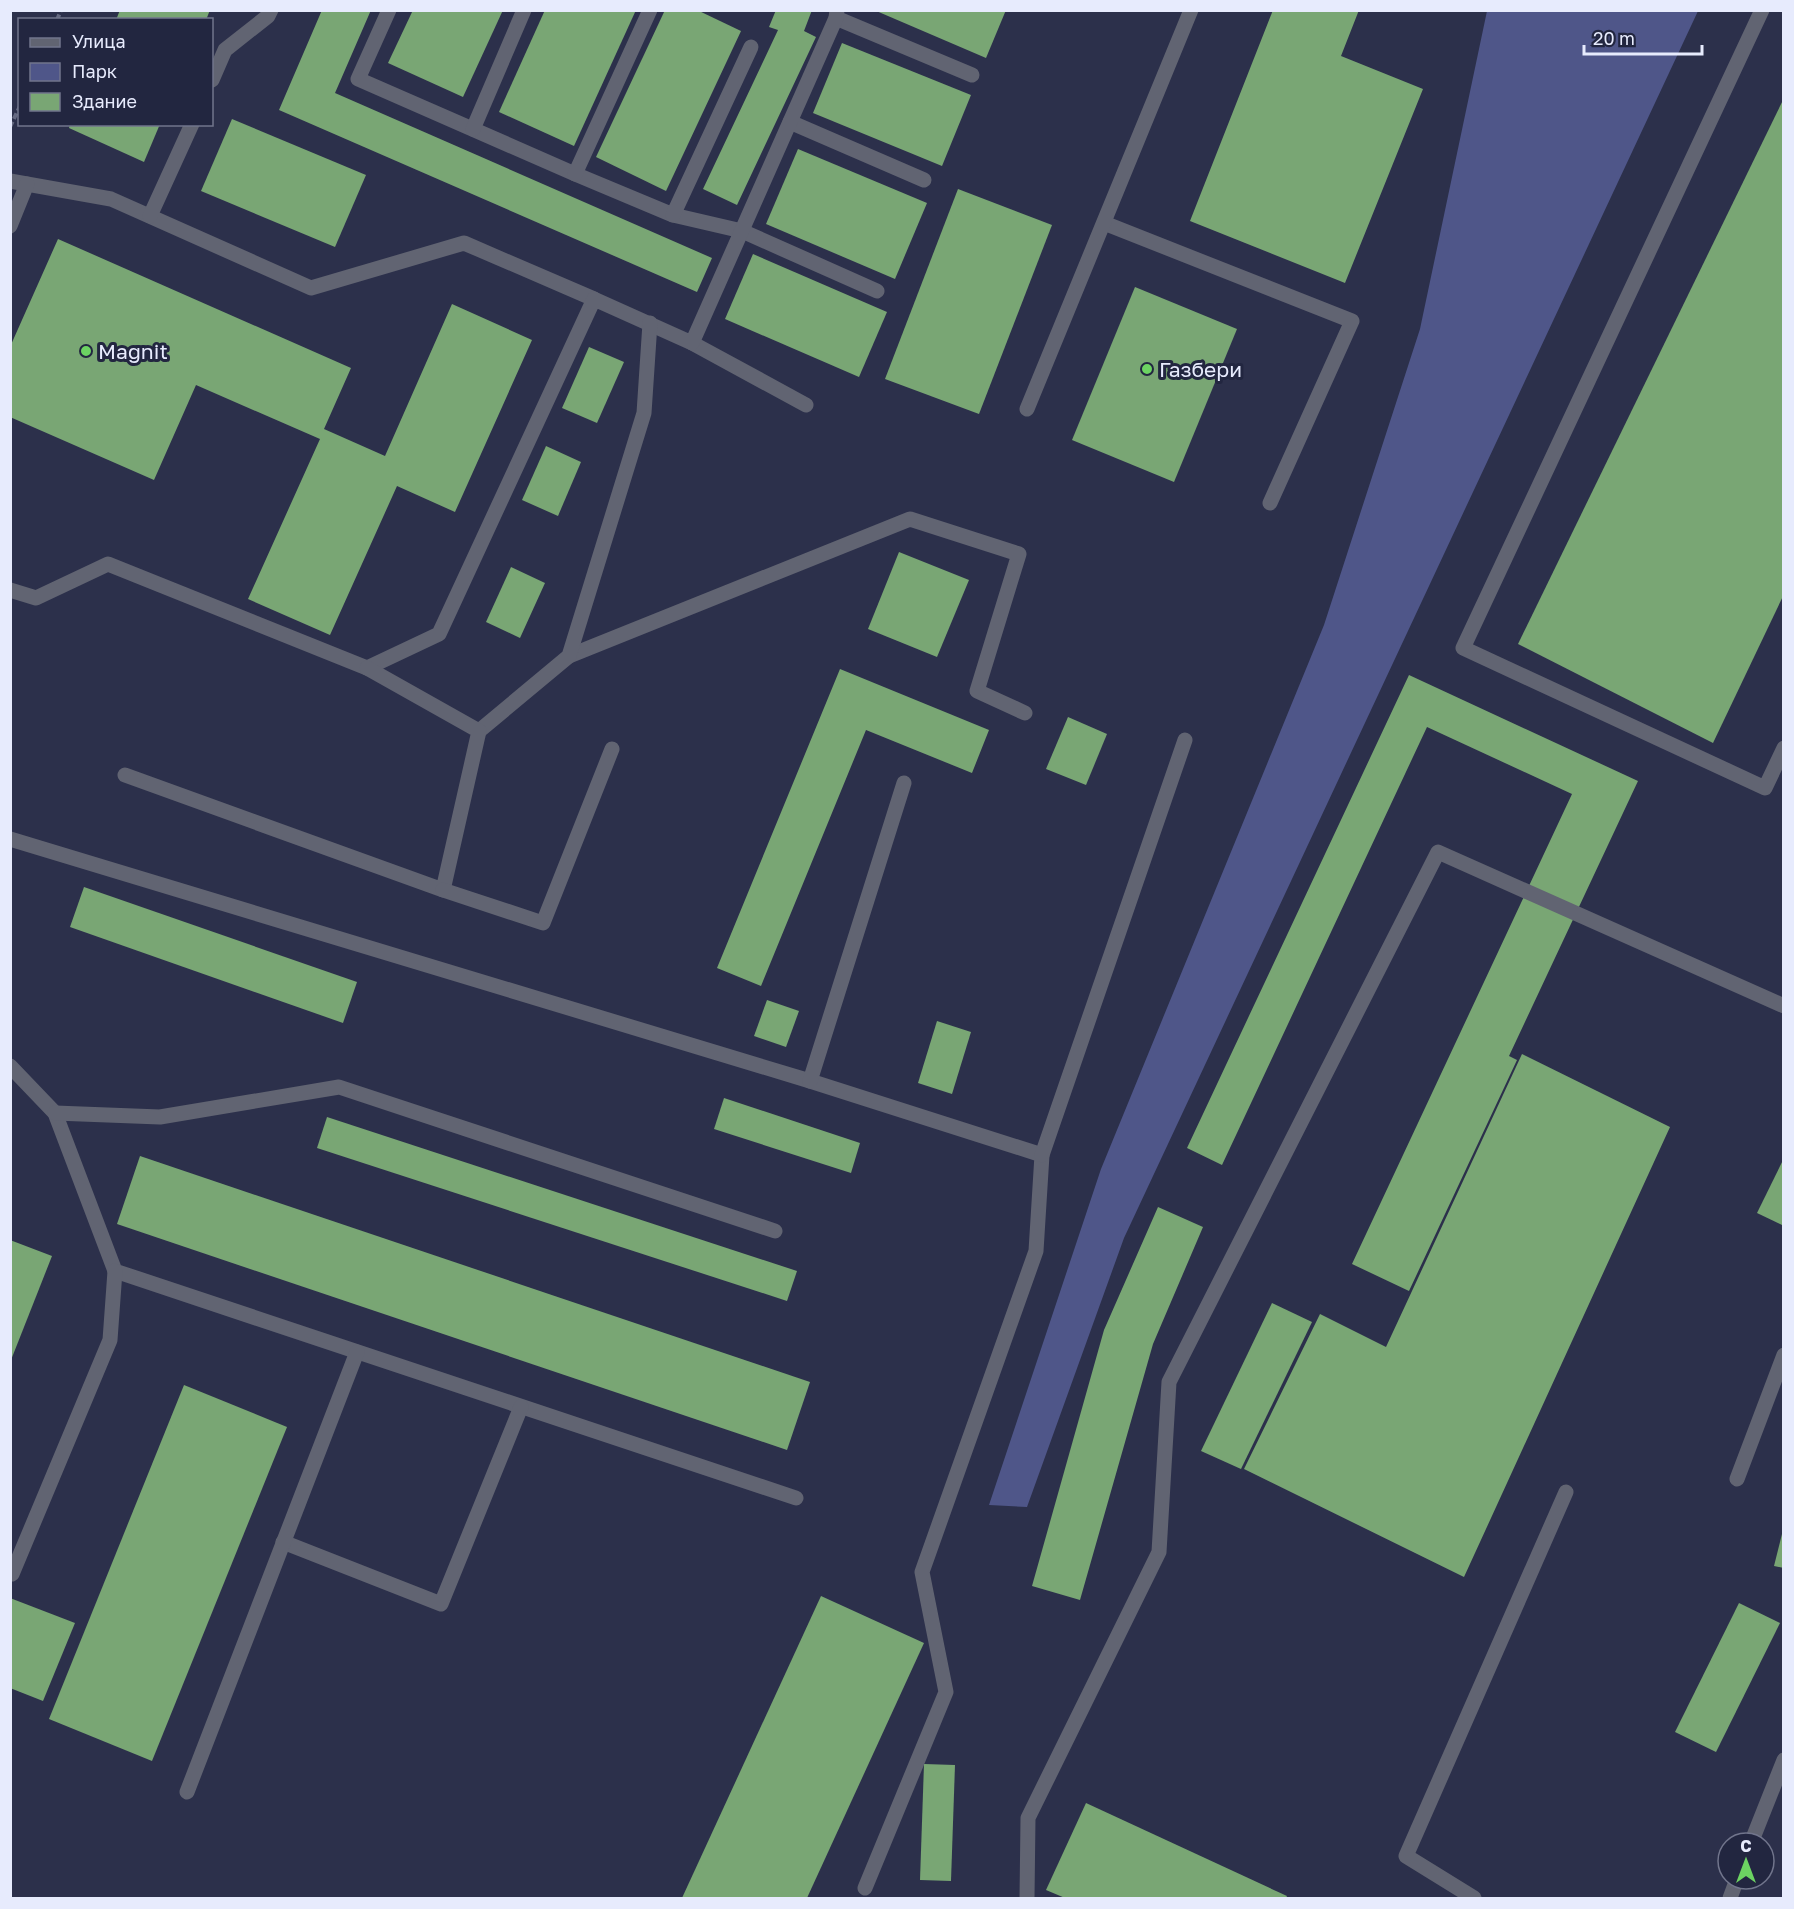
<svg xmlns="http://www.w3.org/2000/svg" width="1794" height="1909" font-family="'Golos Text',sans-serif">
  <rect width="100%" height="100%" fill="#2c304b"/>
  <path fill="#4f5689" d="M1487 11H1698L1124 1238 1027 1507 989 1505 1101 1169 1324 625 1420 329Z"/>
  <g fill="#79a674">
    <path d="M120 10H210L206 20H116Z"/>
    <path d="M322 10H371L335 93 712 258 697 292 279 110Z"/>
    <path d="M413 10H503L463 97 388 63Z"/>
    <path d="M545 10H636L574 146 499 112Z"/>
    <path d="M665 10H697L741 31 666 191 596 157Z"/>
    <path d="M776 10H812L804 31 816 37 737 205 703 189 778 30 769 27Z"/>
    <path d="M874 10H1006L986 58Z"/>
    <path d="M1273 10H1359L1341 56 1423 89 1345 283 1190 221Z"/>
    <path d="M842 43 971 95 942 166 813 113Z"/>
    <path d="M1784 98V594L1713 743 1518 644Z"/>
    <path d="M232 119 366 175 335 247 201 191Z"/>
    <path d="M70 124H160L144 162 69 128Z"/>
    <path d="M798 149 927 203 895 279 766 224Z"/>
    <path d="M958 189 1052 225 979 414 885 379Z"/>
    <path d="M58 239 351 368 324 429 385 456 452 304 532 340 455 512 397 486 330 635 248 599 320 439 196 385 154 480 10 417V347Z"/>
    <path d="M753 254 887 312 859 377 725 319Z"/>
    <path d="M1135 287 1237 329 1174 482 1072 440Z"/>
    <path d="M589 347 624 362 597 423 562 408Z"/>
    <path d="M546 446 581 462 558 516 522 500Z"/>
    <path d="M899 552 969 580 937 657 868 629Z"/>
    <path d="M511 567 545 583 520 638 486 622Z"/>
    <path d="M840 669 989 730 972 773 866 730 761 986 717 968Z"/>
    <path d="M1409 675 1638 781 1509 1056 1517 1060 1409 1291 1352 1264 1572 794 1427 727 1222 1165 1187 1148Z"/>
    <path d="M1068 717 1107 734 1086 785 1046 769Z"/>
    <path d="M84 887 357 982 343 1023 70 927Z"/>
    <path d="M767 1000 799 1011 786 1047 754 1036Z"/>
    <path d="M937 1021 971 1032 952 1094 918 1083Z"/>
    <path d="M1522 1054 1670 1127 1464 1577 1244 1469 1320 1314 1386 1347Z"/>
    <path d="M724 1098 860 1143 851 1173 714 1129Z"/>
    <path d="M327 1117 797 1271 787 1301 317 1148Z"/>
    <path d="M140 1156 810 1382 787 1450 117 1224Z"/>
    <path d="M1784 1158V1226L1757 1213Z"/>
    <path d="M1158 1207 1203 1227 1153 1344 1080 1600 1032 1586 1104 1330Z"/>
    <path d="M10 1240 52 1256 11 1360H10Z"/>
    <path d="M1272 1303 1312 1322 1241 1469 1201 1451Z"/>
    <path d="M184 1385 287 1427 152 1761 49 1719Z"/>
    <path d="M1783 1530H1784V1568L1774 1566Z"/>
    <path d="M821 1596 924 1643 807 1898H682Z"/>
    <path d="M10 1598 75 1623 43 1701 10 1688Z"/>
    <path d="M1739 1603 1780 1623 1716 1752 1675 1732Z"/>
    <path d="M924 1764 955 1765 951 1881 920 1880Z"/>
    <path d="M1086 1803 1287 1896 1286 1898H1065L1046 1890Z"/>
  </g>
  <g fill="none" stroke-linecap="round" stroke-linejoin="round">
    <g stroke="#656981" stroke-width="4" stroke-dasharray="6 3" stroke-linecap="butt">
      <path d="M57 20 61 10"/>
      <path d="M10 127 20 106"/>
    </g>
    <g stroke="#616472" stroke-width="15">
      <path d="M389 10 358 79 575 174 673 215 742 231 877 291"/>
      <path d="M1762 10 1463 648 1765 788 1784 748"/>
      <path d="M836 18 972 75"/>
      <path d="M212 80 225 50 268 16 271 10"/>
      <path d="M790 122 924 180"/>
      <path d="M473 129 524 10"/>
      <path d="M575 174 650 10"/>
      <path d="M10 181 111 199 311 288 464 243 594 299"/>
      <path d="M673 215 751 47"/>
      <path d="M150 216 192 124"/>
      <path d="M1104 223 1352 321 1270 503"/>
      <path d="M10 226 27 184"/>
      <path d="M692 343 806 405"/>
      <path d="M1027 409 1191 10"/>
      <path d="M10 590 36 598 108 564 367 668 439 634 594 299 692 343 836 18 837 10"/>
      <path d="M569 656 910 519 1019 554 977 691 1025 713"/>
      <path d="M479 731 569 656 644 413 650 323"/>
      <path d="M125 775 443 890 479 731 367 668"/>
      <path d="M10 839 810 1081 1042 1155 1036 1251 922 1572 946 1692 865 1888"/>
      <path d="M443 890 543 923 612 749"/>
      <path d="M10 1066 55 1113 115 1271 796 1498"/>
      <path d="M810 1081 904 783"/>
      <path d="M55 1113 160 1117 339 1087 775 1231"/>
      <path d="M1042 1155 1185 740"/>
      <path d="M1737 1479 1784 1355"/>
      <path d="M283 1542 441 1604 521 1407"/>
      <path d="M12 1574 110 1340 115 1271"/>
      <path d="M187 1792 357 1352"/>
      <path d="M1751 1843 1784 1760"/>
      <path d="M1027 1898 1028 1818 1159 1552 1169 1382 1438 852 1784 1006"/>
      <path d="M1474 1898 1406 1856 1566 1492"/>
      <path d="M1730 1898 1737 1879"/>
    </g>
  </g>
  <g fill="#6cd362" stroke="#222640" stroke-width="2">
    <circle cx="86" cy="351" r="6"/>
    <circle cx="1147" cy="369" r="6"/>
  </g>
  <g text-anchor="middle" dominant-baseline="central" stroke-width="6" stroke-linejoin="round" paint-order="stroke">
    <g font-size="21" fill="#e7ebfd" stroke="#222640" text-anchor="start">
      <text x="98" y="351">Magnit</text>
      <text x="1159" y="369">Газбери</text>
    </g>
  </g>
  <rect width="1794" height="1909" fill="none" stroke="#e7ebfd" stroke-width="24"/>
  <rect x="18" y="18" width="195" height="108" fill="#222640" stroke="#71758c" stroke-width="1.5"/>
  <rect x="30" y="38" width="30" height="9" fill="#616472" stroke="#71758c" stroke-width="1.5"/>
  <text x="72" y="48" font-size="18" fill="#e7ebfd">Улица</text>
  <rect x="30" y="63" width="30" height="18" fill="#4f5689" stroke="#71758c" stroke-width="1.5"/>
  <text x="72" y="78" font-size="18" fill="#e7ebfd">Парк</text>
  <rect x="30" y="93" width="30" height="18" fill="#79a674" stroke="#71758c" stroke-width="1.5"/>
  <text x="72" y="108" font-size="18" fill="#e7ebfd">Здание</text>
  <g transform="translate(1746 1861)"><circle r="28" fill="#222640" stroke="#71758c" stroke-width="1.5"/>
  <path d="M0-4.5L10 22L0 15L-10 22Z" fill="#6cd362"/>
  <text y="-9" font-size="16" font-weight="bold" text-anchor="middle" fill="#e7ebfd">С</text>
  </g>
  <path d="M1584 45v9h118v-9" fill="none" stroke="#e7ebfd" stroke-width="3"/>
  <text x="1593" y="45" font-size="18" fill="#e7ebfd" stroke="#222640" stroke-width="4.5" paint-order="stroke">20 m</text>
</svg>
